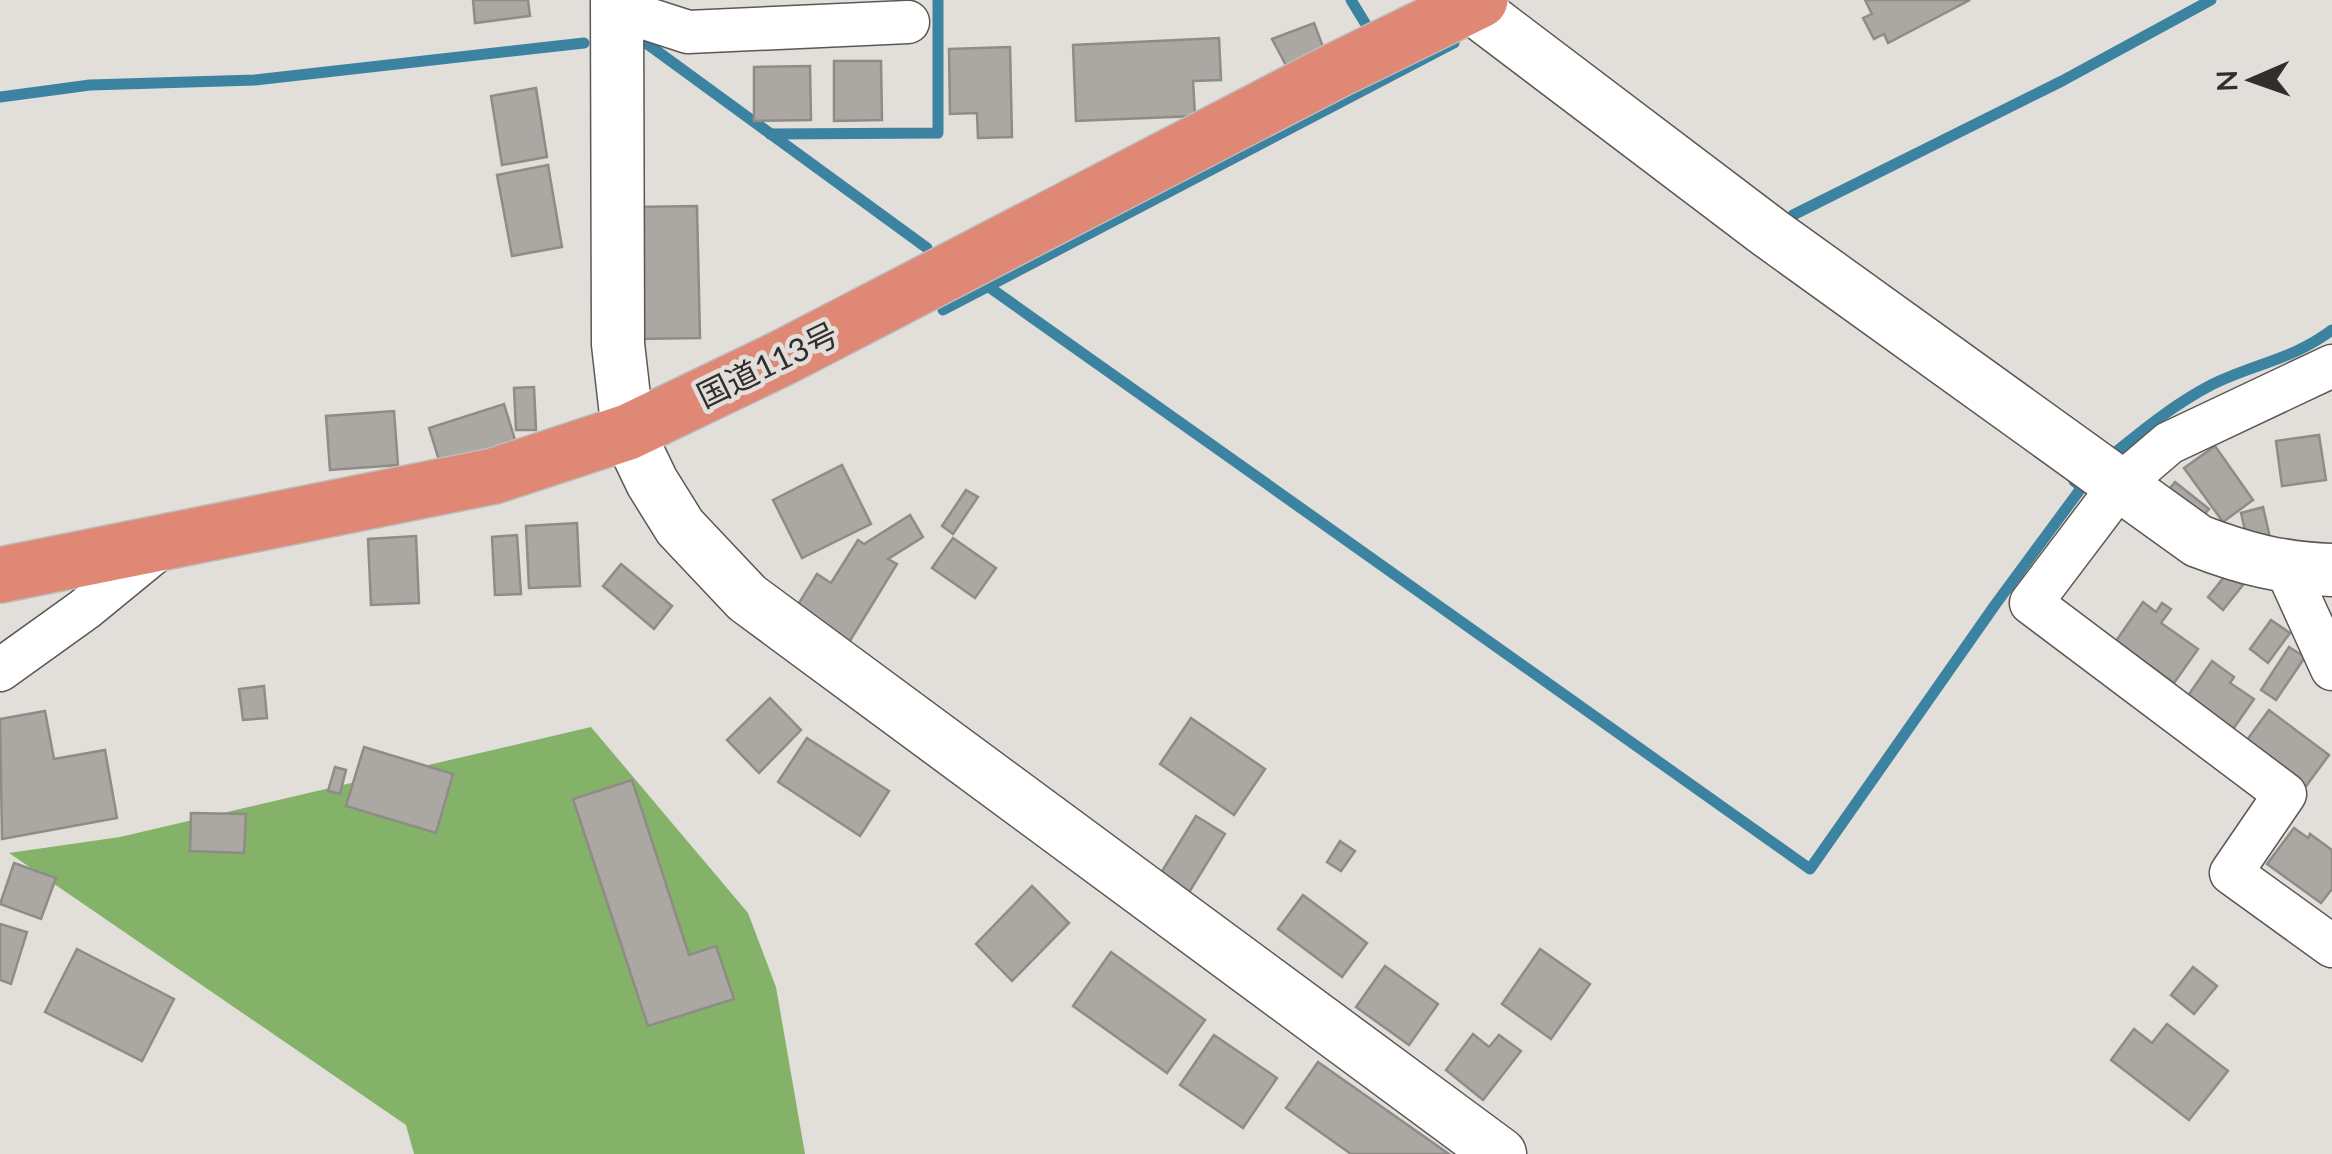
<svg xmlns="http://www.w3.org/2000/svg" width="2332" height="1154" font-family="Lato,'Noto Sans JP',sans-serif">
  <rect width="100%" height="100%" fill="#e2ded9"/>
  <path fill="#84b268" d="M591 727 748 913 776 987 805 1154H414L406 1125 9 853 120 837Z"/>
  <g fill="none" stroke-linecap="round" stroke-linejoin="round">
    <g stroke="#3b83a1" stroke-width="11">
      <path d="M1351 0 1365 23"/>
      <path d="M646 43 927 248"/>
      <path d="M0 97 90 85 255 80 584 43"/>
      <path d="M770 134 938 133V0"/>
      <path d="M1793 215 2062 81 2211 0"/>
      <path d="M989 287 1810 869 1995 605 2082 487 2074 481"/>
      <path d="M943 310 1454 43"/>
      <path d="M2112 455C2144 429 2176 403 2213 384 2256 363 2292 360 2332 330"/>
    </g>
  </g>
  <g fill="#aba7a2" stroke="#8f8b87" stroke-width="2.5">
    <path d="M473 0H528L530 16 475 23Z"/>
    <path d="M1865 0H1970L1888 43 1884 34 1874 39 1863 18 1872 14Z"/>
    <path d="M1314 23 1325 52 1288 69 1272 39Z"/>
    <path d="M1219 38 1221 80 1193 81 1195 116 1076 121 1073 45Z"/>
    <path d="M1010 47 1012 137 978 138 977 113 950 114 949 49Z"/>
    <path d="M834 61H881L882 120 834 121Z"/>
    <path d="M810 66 811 120 754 121V67Z"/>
    <path d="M536 88 547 157 502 165 491 96Z"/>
    <path d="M548 165 562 247 512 256 497 175Z"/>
    <path d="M697 206 700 338 636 339 633 207Z"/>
    <path d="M534 387 536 430H516L514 388Z"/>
    <path d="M504 404 518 450 443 473 429 428Z"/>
    <path d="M394 411 398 465 330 470 326 416Z"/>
    <path d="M2319 435 2326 480 2282 486 2276 441Z"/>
    <path d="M2215 446 2253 500 2223 522 2184 468Z"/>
    <path d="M842 465 871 524 802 558 773 500Z"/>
    <path d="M2175 482 2209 509 2197 524 2163 497Z"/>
    <path d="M966 490 978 497 953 534 942 526Z"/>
    <path d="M2263 507 2271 542 2249 548 2241 513Z"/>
    <path d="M910 515 923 537 888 559 897 564 848 644 794 611 817 574 831 583 858 540 864 544Z"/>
    <path d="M577 523 580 586 529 588 526 526Z"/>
    <path d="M517 535 521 594 495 595 492 537Z"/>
    <path d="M416 536 419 603 371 605 368 539Z"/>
    <path d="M953 538 996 568 975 598 932 568Z"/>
    <path d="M621 564 672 606 654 629 603 586Z"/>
    <path d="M2228 572 2243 585 2223 610 2208 597Z"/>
    <path d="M2143 602 2156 612 2162 603 2171 609 2161 623 2198 649 2174 683 2116 641Z"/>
    <path d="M2271 620 2290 633 2268 663 2250 649Z"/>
    <path d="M2289 647 2305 657 2276 700 2261 690Z"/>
    <path d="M2212 661 2234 677 2230 683 2254 699 2229 735 2183 703Z"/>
    <path d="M264 686 267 718 243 720 239 689Z"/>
    <path d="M770 698 801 730 759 773 727 740Z"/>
    <path d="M2269 710 2329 755 2301 793 2241 748Z"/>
    <path d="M45 711 54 759 105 750 117 818 2 839 0 719Z"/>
    <path d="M1191 718 1265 769 1234 815 1160 764Z"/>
    <path d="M807 738 889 791 860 836 778 782Z"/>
    <path d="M364 747 453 774 436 833 346 806Z"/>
    <path d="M335 767 346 770 340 794 328 791Z"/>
    <path d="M632 780 689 955 716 946 734 999 648 1026 573 799Z"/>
    <path d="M191 813 246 814 244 853 190 851Z"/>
    <path d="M1196 816 1225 834 1188 894 1159 876Z"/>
    <path d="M2294 828 2308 838 2310 834 2332 850V889L2321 903 2267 864Z"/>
    <path d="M1340 841 1355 851 1341 871 1327 862Z"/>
    <path d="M14 863 56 878 41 919 0 904Z"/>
    <path d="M1032 886 1069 923 1012 981 976 944Z"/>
    <path d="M1303 895 1367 943 1342 977 1278 929Z"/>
    <path d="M0 924 27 932 11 984 0 980Z"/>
    <path d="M77 949 174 999 142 1061 45 1012Z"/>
    <path d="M1540 949 1590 984 1551 1039 1502 1004Z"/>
    <path d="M1111 952 1205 1020 1167 1073 1073 1006Z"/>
    <path d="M1385 966 1438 1004 1409 1045 1356 1007Z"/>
    <path d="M2193 967 2217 986 2194 1014 2171 995Z"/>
    <path d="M2167 1024 2228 1071 2189 1120 2111 1060 2134 1029 2152 1043Z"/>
    <path d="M1473 1034 1489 1047 1499 1035 1521 1051 1483 1100 1446 1070Z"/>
    <path d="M1214 1035 1277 1078 1243 1128 1180 1085Z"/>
    <path d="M1318 1062 1449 1154H1351L1286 1108Z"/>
  </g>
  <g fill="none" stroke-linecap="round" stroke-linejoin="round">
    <g stroke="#5b5753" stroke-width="45">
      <g id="minor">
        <path d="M617 9 688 32 908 22"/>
        <path d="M2332 366 2169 443 2121 484 2031 603 2285 794 2231 873 2332 946"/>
        <path d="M2286 568 2332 669"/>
        <path d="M0 670 85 609 168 541"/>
      </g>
    </g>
    <g stroke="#5b5753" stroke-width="55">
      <g id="tertiary">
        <path d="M617 0 618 344 628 432 652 482 680 527 747 598 1500 1154"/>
        <path d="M1469 5 1770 233 2198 541C2245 559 2281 568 2332 570"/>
      </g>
    </g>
    <g stroke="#bdbcbc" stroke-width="58">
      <path id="trunk" d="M0 575 494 476 628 432 782 358 1335 71 1480 0"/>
    </g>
    <use href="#minor" stroke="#fff" stroke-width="42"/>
    <use href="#tertiary" stroke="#fff" stroke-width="52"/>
    <use href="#trunk" stroke="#e08876" stroke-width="55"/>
  </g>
  <g text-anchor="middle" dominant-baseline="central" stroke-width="9" stroke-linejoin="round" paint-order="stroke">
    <g font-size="32" fill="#312f2d" stroke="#e2ded9">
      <text transform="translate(767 364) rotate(-26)">国道113号</text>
    </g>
  </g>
  <g transform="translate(2252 80) rotate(268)" stroke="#e2ded9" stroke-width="8" paint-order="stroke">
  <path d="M0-8L18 38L0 25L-18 38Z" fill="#312f2d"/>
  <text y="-15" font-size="28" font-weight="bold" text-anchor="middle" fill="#312f2d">N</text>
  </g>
</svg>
